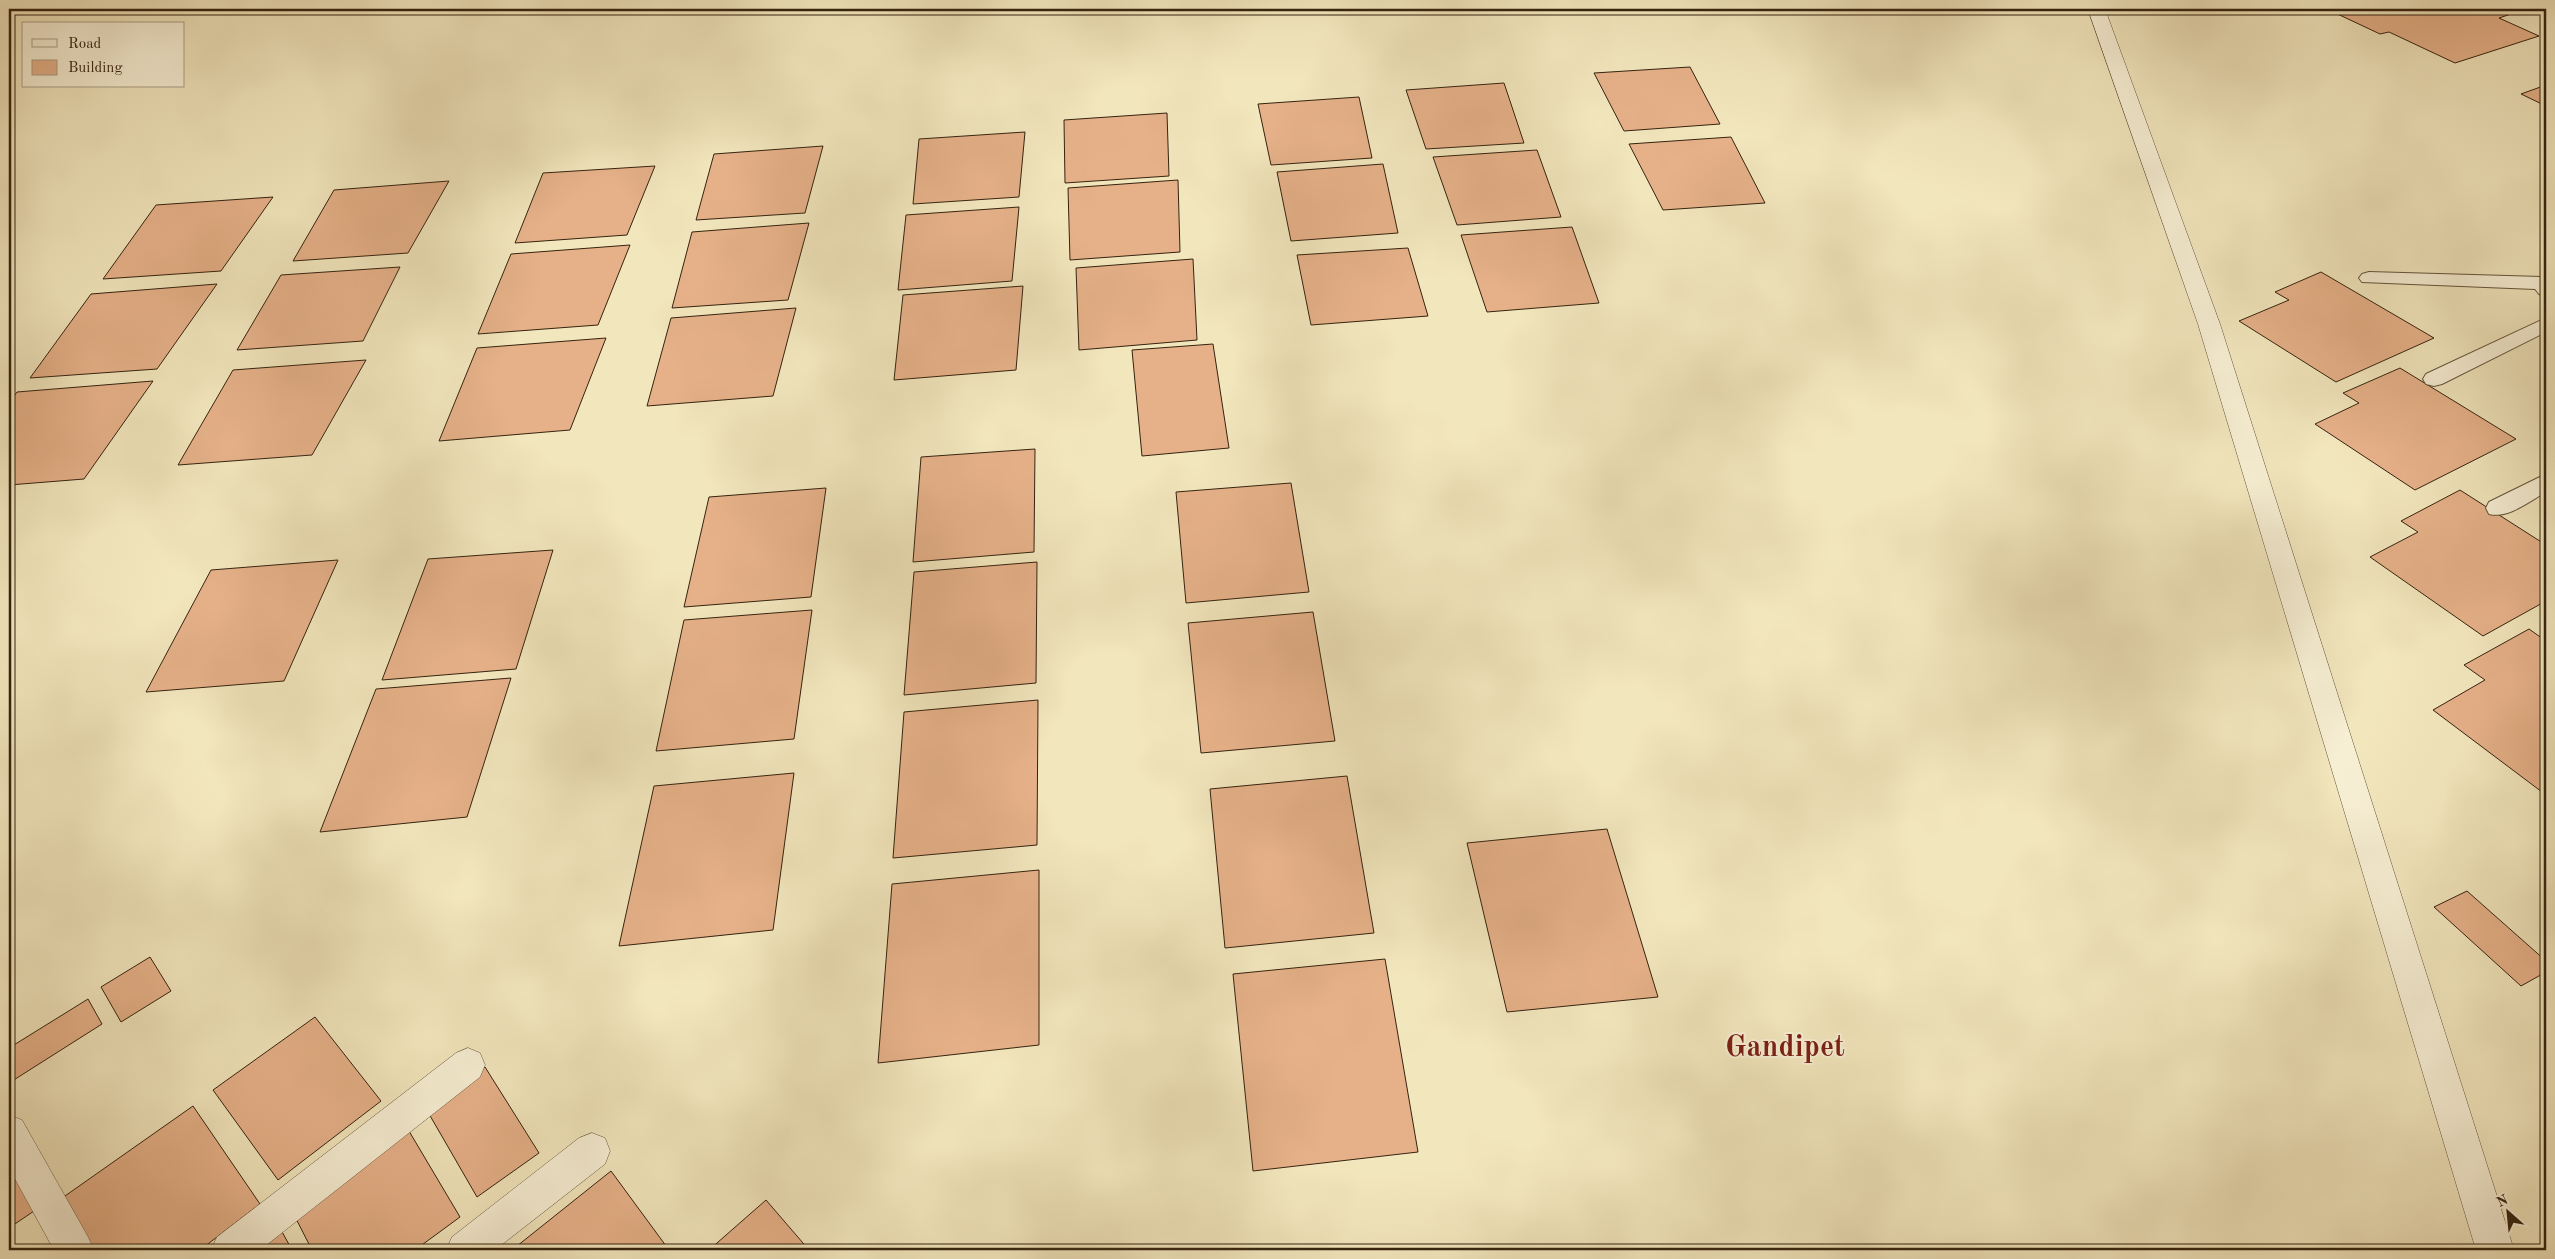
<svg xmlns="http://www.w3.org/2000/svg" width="2555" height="1259" font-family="'Old Standard TT',serif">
  <rect width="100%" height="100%" fill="#f2e6bd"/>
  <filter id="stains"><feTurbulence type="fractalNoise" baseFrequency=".004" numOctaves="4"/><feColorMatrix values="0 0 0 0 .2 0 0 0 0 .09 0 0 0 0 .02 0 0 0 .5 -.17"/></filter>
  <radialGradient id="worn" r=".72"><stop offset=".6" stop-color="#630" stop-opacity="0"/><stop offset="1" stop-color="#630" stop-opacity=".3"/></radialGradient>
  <g fill="#e6b189" stroke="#35230f">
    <path d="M2333 9H2504L2514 13 2499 18 2539 36 2455 63 2389 32 2380 34 2329 10Z"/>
    <path d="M1690 67 1720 124 1624 131 1594 73Z"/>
    <path d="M1504 83 1524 143 1426 149 1406 90Z"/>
    <path d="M2546 85V106L2521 94Z"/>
    <path d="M1359 97 1372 158 1271 165 1258 104Z"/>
    <path d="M1167 113 1169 176 1065 183 1064 120Z"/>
    <path d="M1025 132 1019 197 913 204 919 139Z"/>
    <path d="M1731 137 1765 203 1663 210 1629 144Z"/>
    <path d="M823 146 805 213 696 220 714 154Z"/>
    <path d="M1537 150 1561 217 1457 225 1433 157Z"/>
    <path d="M1383 164 1398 233 1291 241 1277 172Z"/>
    <path d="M655 166 627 235 515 243 543 173Z"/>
    <path d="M1178 180 1180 252 1070 260 1068 188Z"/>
    <path d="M449 181 408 253 293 261 334 190Z"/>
    <path d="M273 197 221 271 103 279 156 205Z"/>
    <path d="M1019 207 1012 281 898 290 906 215Z"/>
    <path d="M809 223 788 300 672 308 692 232Z"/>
    <path d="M1572 227 1599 303 1487 312 1461 235Z"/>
    <path d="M630 245 598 325 478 334 511 254Z"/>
    <path d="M1408 248 1428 316 1311 325 1297 255Z"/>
    <path d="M1193 259 1197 340 1079 350 1076 268Z"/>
    <path d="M400 267 363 341 237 350 281 275Z"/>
    <path d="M2321 272 2434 338 2336 382 2239 321 2289 300 2275 292Z"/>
    <path d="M217 284 157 369 30 378 91 294Z"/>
    <path d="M1023 286 1016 370 894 380 903 295Z"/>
    <path d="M796 308 773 396 647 406 671 318Z"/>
    <path d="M606 338 570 430 439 441 477 348Z"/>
    <path d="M1213 344 1229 448 1142 456 1132 350Z"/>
    <path d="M366 360 312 455 178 465 233 370Z"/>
    <path d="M2400 368 2516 439 2415 490 2315 424 2359 403 2343 393Z"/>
    <path d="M153 381 84 479 9 485V403L17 392Z"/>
    <path d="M1035 449 1034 552 913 562 921 457Z"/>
    <path d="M1291 483 1309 592 1186 603 1176 492Z"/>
    <path d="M826 488 811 597 684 607 709 497Z"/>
    <path d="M2460 490 2546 545V601L2483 636 2370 557 2418 532 2401 521Z"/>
    <path d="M553 550 516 669 382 680 428 559Z"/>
    <path d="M338 560 284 681 146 692 211 570Z"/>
    <path d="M1037 562 1036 683 904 695 914 572Z"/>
    <path d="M812 610 794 739 656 751 684 620Z"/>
    <path d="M1313 612 1335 741 1201 753 1188 623Z"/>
    <path d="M2529 629 2546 641V795L2433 710 2485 680 2464 665Z"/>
    <path d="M511 678 467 817 320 832 376 689Z"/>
    <path d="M1038 700 1037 845 893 858 904 712Z"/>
    <path d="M794 773 773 930 619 946 654 786Z"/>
    <path d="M1347 776 1374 933 1225 948 1210 789Z"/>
    <path d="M1607 829 1658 997 1507 1012 1467 843Z"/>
    <path d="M1039 870V1045L878 1063 892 884Z"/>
    <path d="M2467 891 2546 961V972L2521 986 2434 907Z"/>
    <path d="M150 957 171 991 121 1022 101 987Z"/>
    <path d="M1385 959 1418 1152 1253 1171 1233 974Z"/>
    <path d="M88 999 102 1024 9 1083V1048Z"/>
    <path d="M315 1017 381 1101 278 1180 213 1090Z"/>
    <path d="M485 1067 539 1153 477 1197 425 1107Z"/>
    <path d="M193 1106 260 1204 200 1250H83L55 1203Z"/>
    <path d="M406 1126 460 1217 415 1250H312L290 1207Z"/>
    <path d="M9 1165 34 1211 9 1228Z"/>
    <path d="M611 1171 669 1250H512Z"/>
    <path d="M766 1200 809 1250H709Z"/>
    <path d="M280 1228 292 1250H249Z"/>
  </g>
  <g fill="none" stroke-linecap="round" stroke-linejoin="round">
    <g stroke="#64543a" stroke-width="2">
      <g id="lane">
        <path d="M2369 272 2542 277 2546 278V296L2539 294 2535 289 2362 282 2359 278 2362 274Z"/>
        <path d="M2546 318V332L2442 384 2434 386 2426 384 2423 379 2426 374Z"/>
        <path d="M2546 474V492C2530 501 2508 519 2489 514L2486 508 2489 502Z"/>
      </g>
    </g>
    <g stroke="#64543a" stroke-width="1">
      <g id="street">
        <path d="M2088 9H2105L2220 324 2514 1250H2476L2198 324Z"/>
        <path d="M468 1048 480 1053 485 1065 480 1077 260 1250H211L217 1237 456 1053Z"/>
        <path d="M9 1115 22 1120 88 1237 94 1250H54L9 1168Z"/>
        <path d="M592 1133 605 1138 610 1151 605 1164 495 1250H446L452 1237 579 1138Z"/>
      </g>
    </g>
    <use href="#lane" fill="#f7efd4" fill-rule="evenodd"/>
    <use href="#street" fill="#f7efd4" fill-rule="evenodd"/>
  </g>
  <g text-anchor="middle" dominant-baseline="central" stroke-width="4" stroke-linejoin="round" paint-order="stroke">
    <g font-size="30" font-weight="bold" fill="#7a1f14" stroke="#f7efd4">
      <text x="1785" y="1048">Gandipet</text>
    </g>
  </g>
  <rect width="2555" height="1259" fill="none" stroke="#f2e6bd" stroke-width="30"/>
  <rect x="10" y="10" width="2535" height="1239" fill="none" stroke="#35230f" stroke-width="2.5"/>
  <rect x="15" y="15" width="2525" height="1229" fill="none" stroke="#35230f"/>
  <rect x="22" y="22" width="162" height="65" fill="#f7efd4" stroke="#a99d85"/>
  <rect x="32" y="39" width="25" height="8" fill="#f7efd4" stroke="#a99d85"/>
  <text x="68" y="48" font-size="15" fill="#35230f">Road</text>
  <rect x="32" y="60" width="25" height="15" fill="#e6b189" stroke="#a99d85"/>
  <text x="68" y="72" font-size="15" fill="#35230f">Building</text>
  <g transform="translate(2508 1212) rotate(333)" stroke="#f7efd4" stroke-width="4" paint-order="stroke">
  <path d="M0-4L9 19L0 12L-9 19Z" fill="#35230f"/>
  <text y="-8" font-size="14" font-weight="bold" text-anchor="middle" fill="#35230f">N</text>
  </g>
  <rect width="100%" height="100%" filter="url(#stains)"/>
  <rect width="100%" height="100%" fill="url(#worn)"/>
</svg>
